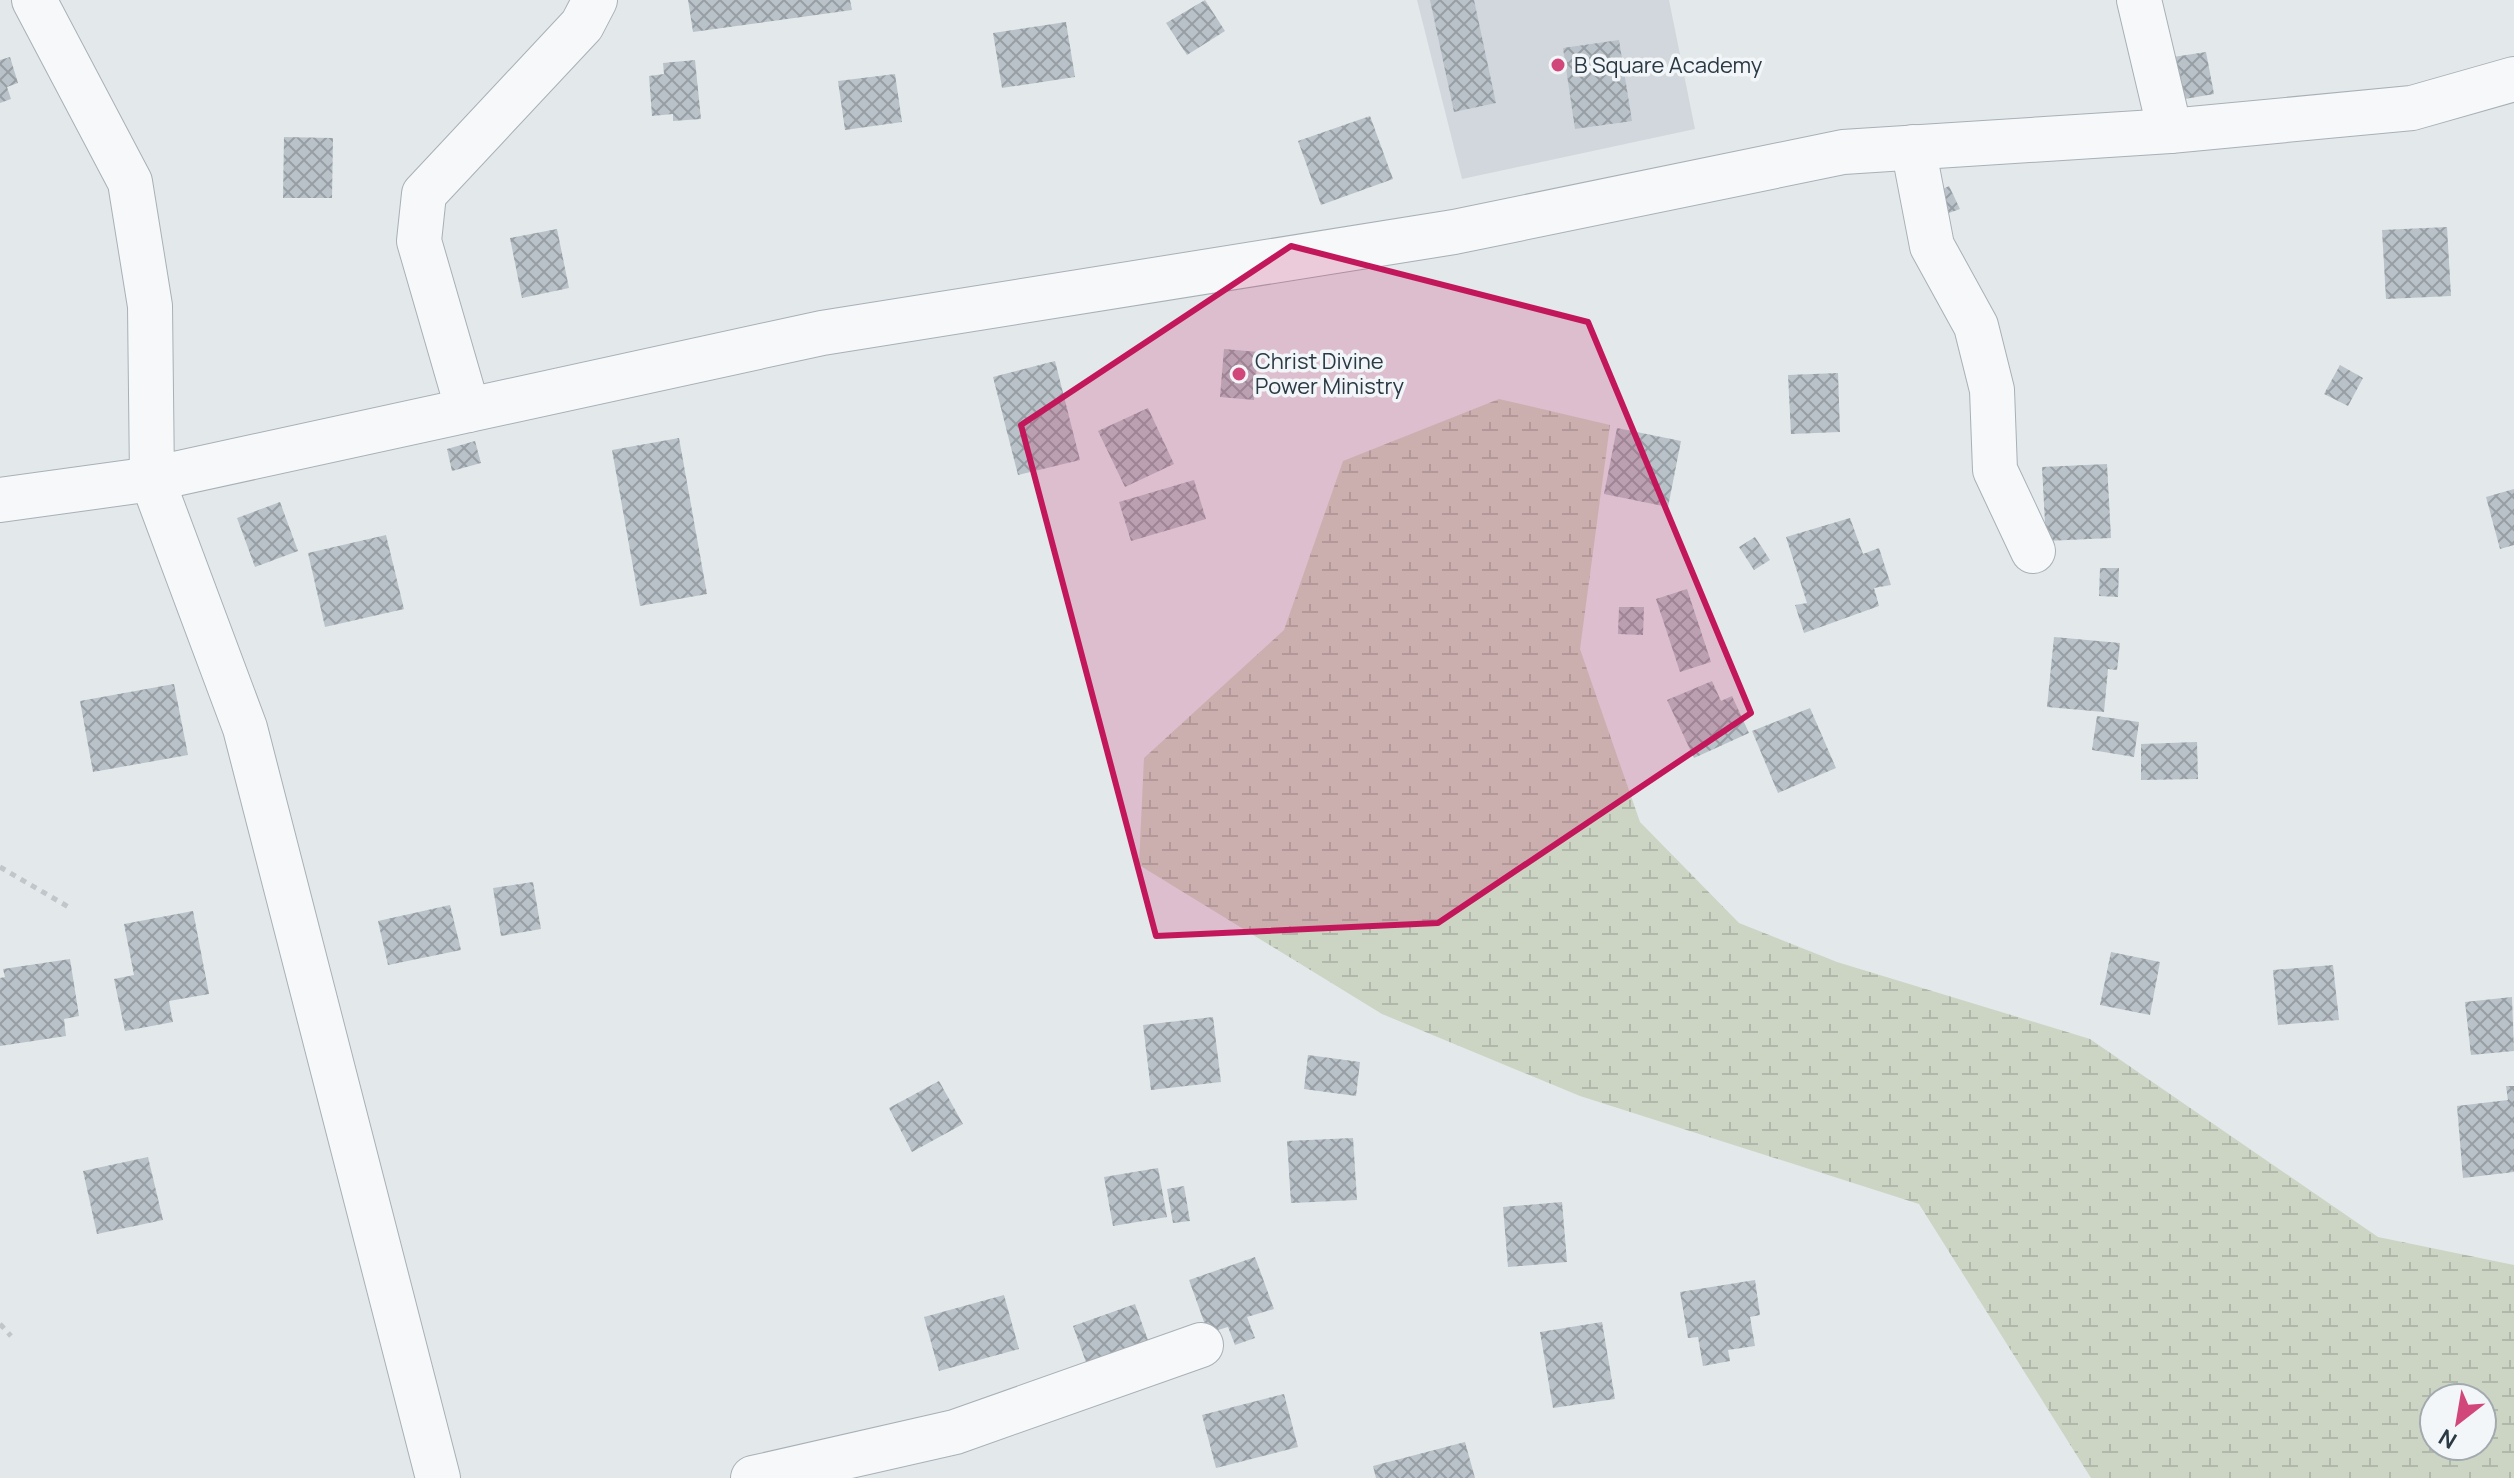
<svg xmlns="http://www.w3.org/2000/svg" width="2514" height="1478" font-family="Manrope,sans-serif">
  <defs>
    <pattern id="wetland-marsh" width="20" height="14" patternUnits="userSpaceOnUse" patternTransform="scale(2)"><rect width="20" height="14" fill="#ccd5c4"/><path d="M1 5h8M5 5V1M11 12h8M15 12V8" fill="none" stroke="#afb8aa"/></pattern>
    <pattern id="building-cross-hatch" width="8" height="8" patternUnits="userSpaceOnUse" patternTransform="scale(2)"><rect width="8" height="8" fill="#bac2c9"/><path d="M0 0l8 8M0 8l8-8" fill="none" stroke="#979fa5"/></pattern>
  </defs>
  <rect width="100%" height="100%" fill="#e3e8eb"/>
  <path fill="#d1d7dd" d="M1417 0H1669L1695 129 1462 179Z"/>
  <path fill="url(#wetland-marsh)" fill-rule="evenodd" d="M1499 399 1610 425 1580 649 1640 822 1739 923 1837 962 2090 1039 2378 1237 2514 1265V1478H2091L1919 1204 1580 1096 1382 1014 1139 865 1144 758 1284 630 1343 461ZM2434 1398H2482V1446H2434Z"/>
  <g fill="url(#building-cross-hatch)">
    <path d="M688 0H850L852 10 693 32Z"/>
    <path d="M1205 0 1225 31 1187 55 1166 23Z"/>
    <path d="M1430 0H1474L1496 103 1454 112Z"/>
    <path d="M1066 22 1075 77 1002 88 993 33Z"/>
    <path d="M1619 40 1632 121 1575 129 1563 48Z"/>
    <path d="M2206 52 2214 94 2167 102 2160 59Z"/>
    <path d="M10 57 18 83 7 87 11 99 0 103V60Z"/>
    <path d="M695 60 701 119 673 121V114L652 116 649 76 664 74 663 63Z"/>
    <path d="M895 74 902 122 845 130 838 81Z"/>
    <path d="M1370 116 1393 179 1321 205 1298 141Z"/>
    <path d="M284 137 333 138 332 198H283Z"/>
    <path d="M1949 186 1960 209 1949 213 1939 191Z"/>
    <path d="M2447 227 2451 296 2386 299 2382 230Z"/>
    <path d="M557 229 569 288 522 298 510 238Z"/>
    <path d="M1224 349 1258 352 1254 400 1220 397Z"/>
    <path d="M1055 361 1080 460 1018 475 993 377Z"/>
    <path d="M2340 365 2363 378 2348 406 2324 394Z"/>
    <path d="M1838 373 1840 432 1791 434 1788 375Z"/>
    <path d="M1148 408 1174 464 1125 487 1098 431Z"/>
    <path d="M1617 428 1681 441 1668 507 1604 494Z"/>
    <path d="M679 438 707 594 640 606 612 450Z"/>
    <path d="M475 441 481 463 452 471 447 449Z"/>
    <path d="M2107 464 2111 538 2046 541 2042 467Z"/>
    <path d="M1194 480 1206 519 1131 541 1119 502Z"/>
    <path d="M2514 489V545L2500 549 2486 497Z"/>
    <path d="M280 502 298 551 255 567 237 518Z"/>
    <path d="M1850 518 1863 554 1879 548 1891 585 1874 588 1879 606 1804 633 1795 605 1807 603 1786 537Z"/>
    <path d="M386 535 404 609 325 627 308 553Z"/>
    <path d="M1755 537 1770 560 1754 570 1739 547Z"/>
    <path d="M2100 568H2119L2118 597 2099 596Z"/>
    <path d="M1687 589 1711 662 1680 672 1656 599Z"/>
    <path d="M1619 607H1644L1643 635 1618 634Z"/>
    <path d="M2054 637 2120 643 2117 670 2108 669 2104 712 2047 707Z"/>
    <path d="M1712 681 1721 701 1732 696 1749 733 1694 758 1667 700Z"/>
    <path d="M174 684 188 755 93 772 80 701Z"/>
    <path d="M1810 708 1836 768 1778 793 1752 731Z"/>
    <path d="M2097 716 2139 722 2134 757 2092 750Z"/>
    <path d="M2197 742 2198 779 2141 780V744Z"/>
    <path d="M533 882 541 929 501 936 493 888Z"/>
    <path d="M450 905 461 950 388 965 378 921Z"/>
    <path d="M193 911 209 994 169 1001 173 1022 125 1031 114 979 134 975 124 924Z"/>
    <path d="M2111 952 2160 962 2150 1015 2100 1005Z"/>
    <path d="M70 959 79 1016 64 1019 66 1036 0 1046V978L5 977 3 969Z"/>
    <path d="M2333 965 2339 1020 2278 1025 2273 970Z"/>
    <path d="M2512 997 2514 1051 2471 1055 2465 1002Z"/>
    <path d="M1213 1017 1221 1082 1151 1090 1143 1025Z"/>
    <path d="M1308 1055 1360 1062 1356 1096 1304 1089Z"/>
    <path d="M939 1081 963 1124 912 1152 889 1108Z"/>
    <path d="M2506 1086H2514V1172L2463 1178 2457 1106 2508 1100Z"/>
    <path d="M1353 1138 1357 1200 1291 1203 1287 1141Z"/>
    <path d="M148 1157 163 1220 97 1234 83 1171Z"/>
    <path d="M1158 1168 1167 1217 1113 1226 1104 1177Z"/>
    <path d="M1184 1186 1190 1221 1173 1223 1167 1189Z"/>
    <path d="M1562 1202 1567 1262 1508 1267 1503 1207Z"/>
    <path d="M1255 1257 1274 1309 1247 1317 1255 1338 1235 1345 1228 1327 1208 1333 1189 1280Z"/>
    <path d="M1755 1280 1760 1315 1750 1317 1755 1346 1728 1350 1730 1361 1703 1366 1698 1337 1688 1338 1680 1292Z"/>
    <path d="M1004 1295 1019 1349 939 1371 924 1317Z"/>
    <path d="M1135 1304 1154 1357 1092 1379 1073 1326Z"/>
    <path d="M1602 1322 1615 1399 1553 1408 1540 1332Z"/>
    <path d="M1284 1394 1298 1447 1216 1468 1202 1415Z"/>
    <path d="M1465 1442 1475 1478H1376L1373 1466Z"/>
  </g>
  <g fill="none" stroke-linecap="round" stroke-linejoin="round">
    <g stroke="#a8b0b6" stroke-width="46">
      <g id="minor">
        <path d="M34 0 130 182 150 306 152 479 245 728 438 1478"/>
        <path d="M2139 0 2170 131"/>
        <path d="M1913 147 1932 246 1976 326 1992 390 1995 470 2033 551"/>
        <path d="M468 410 419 241 424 194 582 25 595 0"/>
        <path d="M0 500 152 479 822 333 1454 232 1843 152 2170 131 2412 108 2514 79"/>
        <path d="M753 1478 955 1432 1201 1345"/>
      </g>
    </g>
    <g stroke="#c1c6ca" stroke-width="5" stroke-dasharray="6 6" stroke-linecap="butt">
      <path d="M0 867 72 909"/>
      <path d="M0 1324 11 1336"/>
    </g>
    <use href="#minor" stroke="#f6f8f9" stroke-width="44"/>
  </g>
  <path fill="#c2185b" fill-opacity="0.2" stroke="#c2185b" stroke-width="6" stroke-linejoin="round" d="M1291 246 1588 322 1751 713 1438 923 1156 936 1021 425Z"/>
  <g fill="#d14779" stroke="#f2f6f8" stroke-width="3">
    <circle cx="1558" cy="65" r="8"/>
    <circle cx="1239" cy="374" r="8"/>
  </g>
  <g text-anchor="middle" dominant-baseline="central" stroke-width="7" stroke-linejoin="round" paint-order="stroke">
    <g font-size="22" fill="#2a3944" stroke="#f2f6f8" text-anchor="start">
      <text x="1574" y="65">B Square Academy</text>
      <text x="1255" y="361">Christ Divine<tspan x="1255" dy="25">Power Ministry</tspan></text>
    </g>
  </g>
  <g transform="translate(2458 1422) rotate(211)"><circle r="38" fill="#f2f6f8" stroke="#a2aab0" stroke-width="2"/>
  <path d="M0-6L14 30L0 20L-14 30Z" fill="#d14779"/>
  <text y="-12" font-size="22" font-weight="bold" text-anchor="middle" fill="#2a3944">N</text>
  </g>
</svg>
